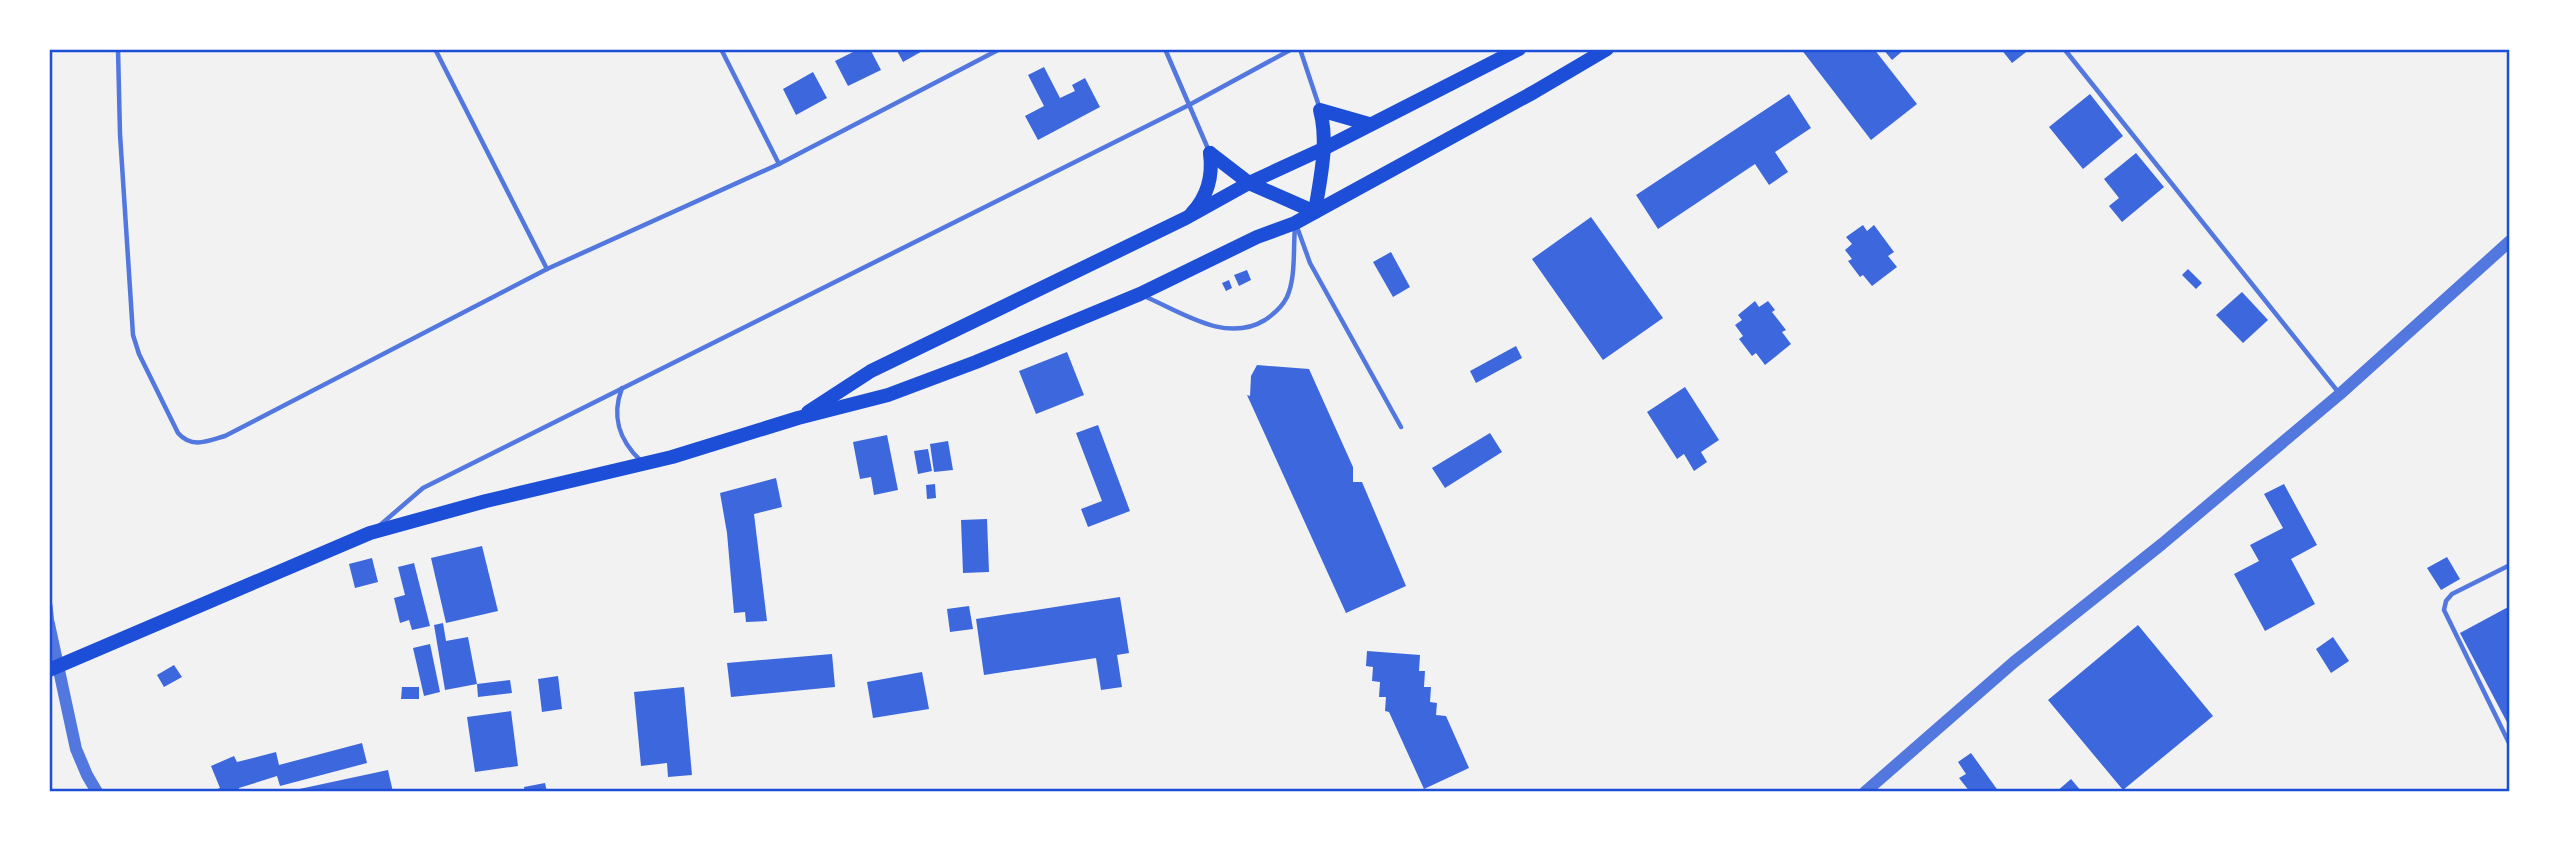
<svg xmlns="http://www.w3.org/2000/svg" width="2559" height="841" font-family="Commissioner,sans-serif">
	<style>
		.building { fill: #3d67dc }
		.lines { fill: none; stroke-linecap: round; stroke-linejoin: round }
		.service { stroke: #5277de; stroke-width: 4.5 }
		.minor { stroke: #5277de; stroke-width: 7 }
		.tertiary { stroke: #5277de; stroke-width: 12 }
		.secondary { stroke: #1d4ed8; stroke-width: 14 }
		.neatline { fill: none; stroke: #1d4ed8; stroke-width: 2.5 }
	</style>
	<rect width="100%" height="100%" fill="#f2f2f2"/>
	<g class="building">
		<path d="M859 49H870L881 70 848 86 835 61Z"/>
		<path d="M896 49H926L903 62Z"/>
		<path d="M1801 49H1874L1917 104 1871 140Z"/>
		<path d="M1883 49H1905L1892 60Z"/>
		<path d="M2001 49H2030L2012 63Z"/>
		<path d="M1044 67 1060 98 1075 91 1072 85 1085 78 1100 107 1038 140 1025 116 1044 106 1028 75Z"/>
		<path d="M813 72 827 98 796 115 783 89Z"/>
		<path d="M1789 94 1811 128 1775 152 1788 172 1769 185 1755 164 1658 229 1636 195Z"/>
		<path d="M2090 94 2123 136 2083 169 2049 127Z"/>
		<path d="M2136 153 2164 187 2122 222 2109 206 2119 198 2104 179Z"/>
		<path d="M1591 217 1663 318 1603 360 1532 259Z"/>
		<path d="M1863 225 1867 231 1874 225 1894 252 1888 256 1897 267 1872 286 1863 275 1860 277 1848 261 1852 259 1845 250 1852 244 1846 237Z"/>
		<path d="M1391 252 1410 287 1393 297 1373 262Z"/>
		<path d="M2188 269 2202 283 2196 289 2182 275Z"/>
		<path d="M1247 270 1251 280 1239 286 1234 275Z"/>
		<path d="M1229 280 1232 288 1226 291 1222 283Z"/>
		<path d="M2242 292 2268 320 2243 343 2216 315Z"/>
		<path d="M1755 301 1759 307 1768 301 1775 310 1772 312 1786 330 1782 332 1791 344 1765 365 1756 353 1752 356 1739 339 1743 336 1735 325 1742 320 1738 315Z"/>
		<path d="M1516 346 1522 358 1476 383 1470 371Z"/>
		<path d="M1067 352 1084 395 1036 414 1019 371Z"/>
		<path d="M1257 365 1309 369 1353 467V482H1362L1406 586 1346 613 1247 395 1250 396 1251 376Z"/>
		<path d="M1685 387 1719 440 1701 452 1707 462 1694 471 1684 454 1677 459 1647 412Z"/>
		<path d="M1098 425 1130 511 1088 527 1081 509 1102 501 1076 433Z"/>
		<path d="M1490 433 1502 452 1445 488 1432 468Z"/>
		<path d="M887 435 898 490 874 495 871 477 860 479 853 442Z"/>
		<path d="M948 441 953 470 934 472 930 444Z"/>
		<path d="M928 449 932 471 918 474 914 451Z"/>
		<path d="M776 478 782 507 754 514 767 621 746 622 745 612 734 613 727 533 720 493Z"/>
		<path d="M935 484 936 498 927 499 926 485Z"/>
		<path d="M2284 484 2317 545 2291 559 2315 604 2265 631 2234 574 2259 561 2250 545 2283 528 2264 494Z"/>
		<path d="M987 519 989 572 963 573 961 520Z"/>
		<path d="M482 546 498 611 446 623 431 558Z"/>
		<path d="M2447 557 2460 579 2441 590 2427 568Z"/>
		<path d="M372 558 378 582 355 588 349 564Z"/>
		<path d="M414 563 430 626 412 630 409 620 400 623 394 598 405 595 398 567Z"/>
		<path d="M1120 597 1129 653 1117 655 1122 687 1101 690 1096 658 984 675 976 619Z"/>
		<path d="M969 606 973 629 950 632 947 609Z"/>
		<path d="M2510 606V728L2460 633Z"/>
		<path d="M443 623 446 641 468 637 477 684 510 680 512 693 478 697 477 684 445 690 434 625Z"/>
		<path d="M2138 625 2213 716 2123 790 2048 700Z"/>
		<path d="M2333 637 2349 661 2331 673 2316 649Z"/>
		<path d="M430 644 440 692 424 696 413 648Z"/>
		<path d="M1367 651 1420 655 1419 671H1425L1424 687H1431L1430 702 1437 703 1436 715 1446 716 1469 768 1424 789 1389 712 1385 711 1386 697H1379L1380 682 1372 681 1373 667 1366 666Z"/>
		<path d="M832 654 835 687 731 697 727 663Z"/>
		<path d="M174 665 182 677 164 687 157 675Z"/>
		<path d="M922 672 929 709 873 718 867 682Z"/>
		<path d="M558 676 562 709 542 712 538 679Z"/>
		<path d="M402 687H419V699H401Z"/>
		<path d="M684 687 692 775 668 777 667 763 641 766 634 692Z"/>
		<path d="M511 711 518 766 475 772 467 717Z"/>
		<path d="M362 743 367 763 280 786 277 776 239 788 238 792H209L220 788 211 766 234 756 237 762 276 752 279 765Z"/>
		<path d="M1971 753 1999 792H1970L1959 778 1966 774 1958 762Z"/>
		<path d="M388 770 393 792H290V791Z"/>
		<path d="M2071 779 2082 792H2056Z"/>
		<path d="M545 783 547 792H525L524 787Z"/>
	</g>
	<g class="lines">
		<g class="service">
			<path d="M118 49 120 134 133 335 139 354 178 433C192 449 208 441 225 436L547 269 779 164 1000 49"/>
			<path d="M435 49 547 269"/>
			<path d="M721 49 779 164"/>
			<path d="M1165 49 1209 151"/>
			<path d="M1300 49 1319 106"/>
			<path d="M2065 50 2339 393"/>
			<path d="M1297 227 1310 263 1401 427"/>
			<path d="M1144 296C1181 312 1226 344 1265 320 1274 314 1282 307 1287 297 1296 277 1293 249 1295 227"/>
			<path d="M622 388C611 417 619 440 641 461"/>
			<path d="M379 526 423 488 1189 105 1292 49"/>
			<path d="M2510 565 2452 594 2446 601 2444 610 2510 745"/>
		</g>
		<path class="minor" d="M49 605 51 624"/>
		<g class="tertiary">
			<path d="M49 624 76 749 87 775 97 792"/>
			<path d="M1865 792 2014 662 2162 544 2340 394 2510 241"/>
		</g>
		<g class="secondary">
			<path d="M1210 153 1249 183 1315 212"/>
			<path d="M1315 212C1320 178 1329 144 1320 110L1369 124"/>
			<path d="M1192 213C1208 196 1213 176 1210 153"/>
			<path d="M808 412 871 371 1186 218 1249 183 1325 148 1519 49"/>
			<path d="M49 670 370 533 486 501 672 457 798 418 888 395 976 362 1140 294 1257 237 1295 223 1534 92 1607 49"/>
		</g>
	</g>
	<rect width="2559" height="841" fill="none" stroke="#ffffff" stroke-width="102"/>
	<rect x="51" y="51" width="2457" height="739" class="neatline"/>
</svg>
